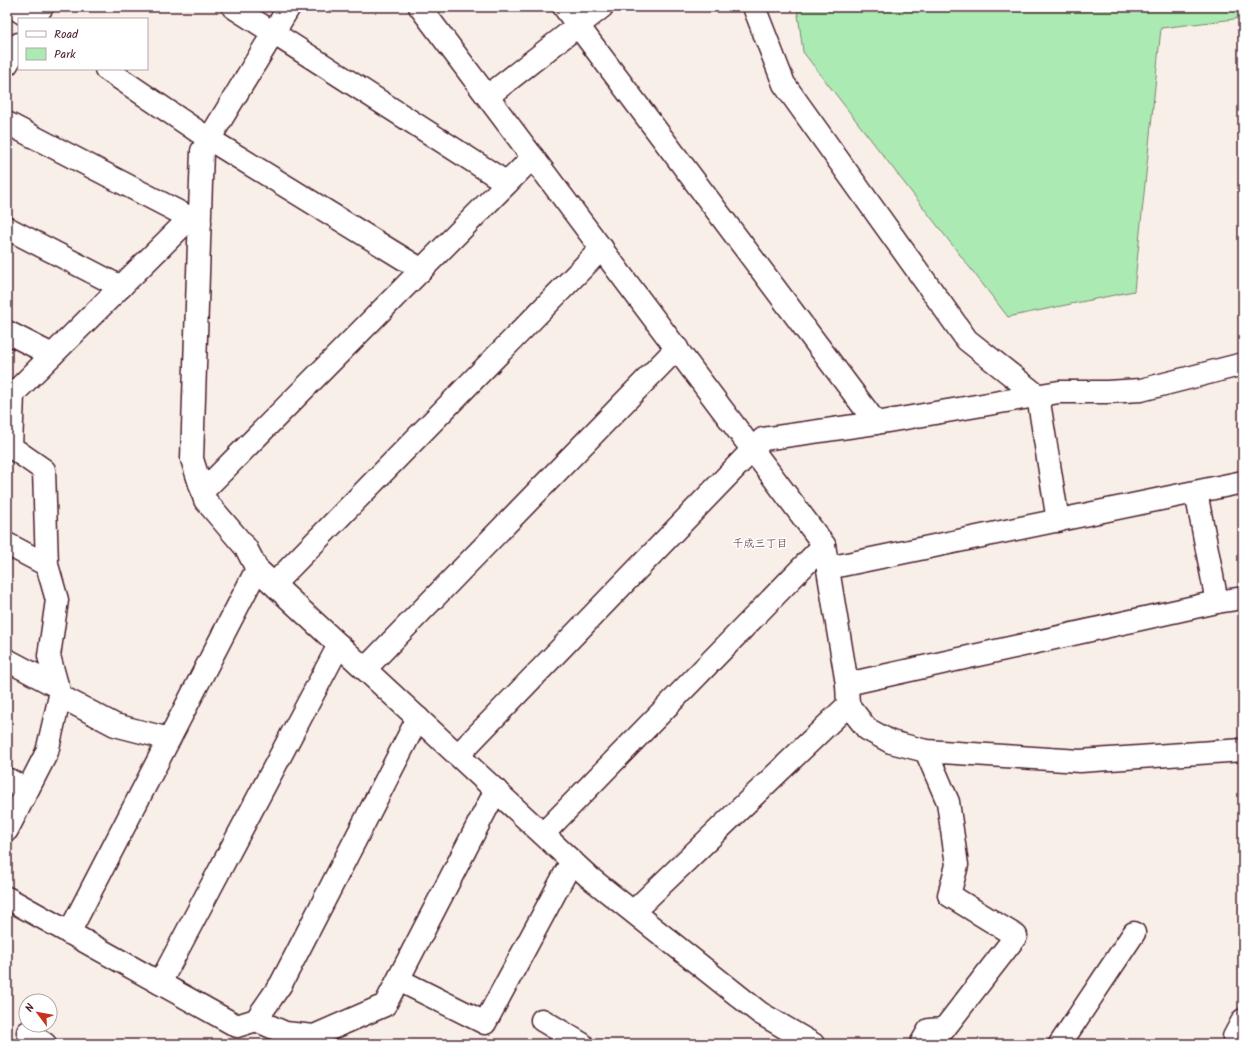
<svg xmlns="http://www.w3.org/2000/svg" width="1250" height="1051" font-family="Kalam,'Klee One',sans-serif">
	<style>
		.green { fill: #abeab2; stroke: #7a846e }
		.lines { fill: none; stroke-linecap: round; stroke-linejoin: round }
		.street-casing { stroke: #4a1f2b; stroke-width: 25 }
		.secondary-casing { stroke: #4a1f2b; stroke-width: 25 }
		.street { stroke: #fff; stroke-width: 22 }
		.secondary { stroke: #fff; stroke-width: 22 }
		.labels { text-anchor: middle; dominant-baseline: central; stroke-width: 3; stroke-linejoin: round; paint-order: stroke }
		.neighbourhood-label { font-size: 11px; fill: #4a1f2b; stroke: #fff }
	</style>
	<rect width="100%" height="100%" fill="#f9efe9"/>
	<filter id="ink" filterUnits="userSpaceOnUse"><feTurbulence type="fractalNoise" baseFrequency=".025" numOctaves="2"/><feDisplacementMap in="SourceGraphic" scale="8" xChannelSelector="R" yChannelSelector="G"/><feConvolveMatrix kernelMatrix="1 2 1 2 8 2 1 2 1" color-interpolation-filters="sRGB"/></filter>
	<g filter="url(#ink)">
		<path class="green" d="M797 7H1243V18L1161 28 1134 291 1008 317 803 52Z"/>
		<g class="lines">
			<g class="street-casing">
				<g id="street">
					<path d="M13 7 32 19"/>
					<path d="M233 7 507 183"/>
					<path d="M420 7 824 545 847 684 848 705 634 911"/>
					<path d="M564 7 876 423"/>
					<path d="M754 7 784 84 967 340 1038 396 1058 521"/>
					<path d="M106 69 209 139 422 270"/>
					<path d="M488 96 602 7"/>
					<path d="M7 123 200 223"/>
					<path d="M7 228 121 287"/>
					<path d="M7 332 52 355"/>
					<path d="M202 492 533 157"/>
					<path d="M1196 492 1217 602"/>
					<path d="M7 544 47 565"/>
					<path d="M828 568 1243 482"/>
					<path d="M257 569 246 548 205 500 192 459 202 151 289 7"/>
					<path d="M274 584 602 248"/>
					<path d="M7 660 58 687"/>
					<path d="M365 669 677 348"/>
					<path d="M847 684 1217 602 1243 598"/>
					<path d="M60 696 115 725 169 739"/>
					<path d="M848 705 867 729 891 742 926 751 1080 761 1243 750"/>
					<path d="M458 755 763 439 876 423 1059 392H1107L1141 390 1243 364"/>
					<path d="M7 779 27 790"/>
					<path d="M7 830 47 752 60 696 49 656 57 600 47 565 44 470 11 447 13 394 190 218"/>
					<path d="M543 834 824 545"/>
					<path d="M7 898 237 1026 256 1020 281 984 418 718"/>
					<path d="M69 933 257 569 589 877 760 1013 813 1044"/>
					<path d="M399 980 485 1023 572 861"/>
					<path d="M160 983 339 645"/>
					<path d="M256 1020 285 1033 314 1036 385 1005 496 790"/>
					<path d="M542 1020 582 1044"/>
					<path d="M28 1032 45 1044"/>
					<path d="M1234 1037 1243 1020"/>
					<path d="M921 1044 929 1030 944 1029 1016 936 949 895 957 865 948 802 926 751"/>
					<path d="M1060 1044 1134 933"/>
				</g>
			</g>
			<g class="secondary-casing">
				<g id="secondary">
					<path d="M34 19 42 7"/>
					<path d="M7 64 19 44"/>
				</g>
			</g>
			<use href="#street" class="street"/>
			<use href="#secondary" class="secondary"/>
		</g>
	</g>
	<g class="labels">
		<g class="neighbourhood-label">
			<text x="760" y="544">千成三丁目</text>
		</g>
	</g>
	<rect width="1250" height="1051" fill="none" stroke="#fff" stroke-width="24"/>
	<rect x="12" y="12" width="1226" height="1027" fill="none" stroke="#4a1f2b" stroke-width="1.5" filter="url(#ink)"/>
	<rect x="18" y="18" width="130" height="52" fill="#ffffff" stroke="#b7a5aa"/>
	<rect x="26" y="31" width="20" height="6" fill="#ffffff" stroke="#b7a5aa"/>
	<text x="54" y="38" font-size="12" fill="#4a1f2b">Road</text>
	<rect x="26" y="48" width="20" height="12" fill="#abeab2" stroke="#b7a5aa"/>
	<text x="54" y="58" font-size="12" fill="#4a1f2b">Park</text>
	<g transform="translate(38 1013) rotate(302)"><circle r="19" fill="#ffffff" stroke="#b7a5aa"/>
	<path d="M0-3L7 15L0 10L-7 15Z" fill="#c8321e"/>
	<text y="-6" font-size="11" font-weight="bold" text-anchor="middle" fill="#4a1f2b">N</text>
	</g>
</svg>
